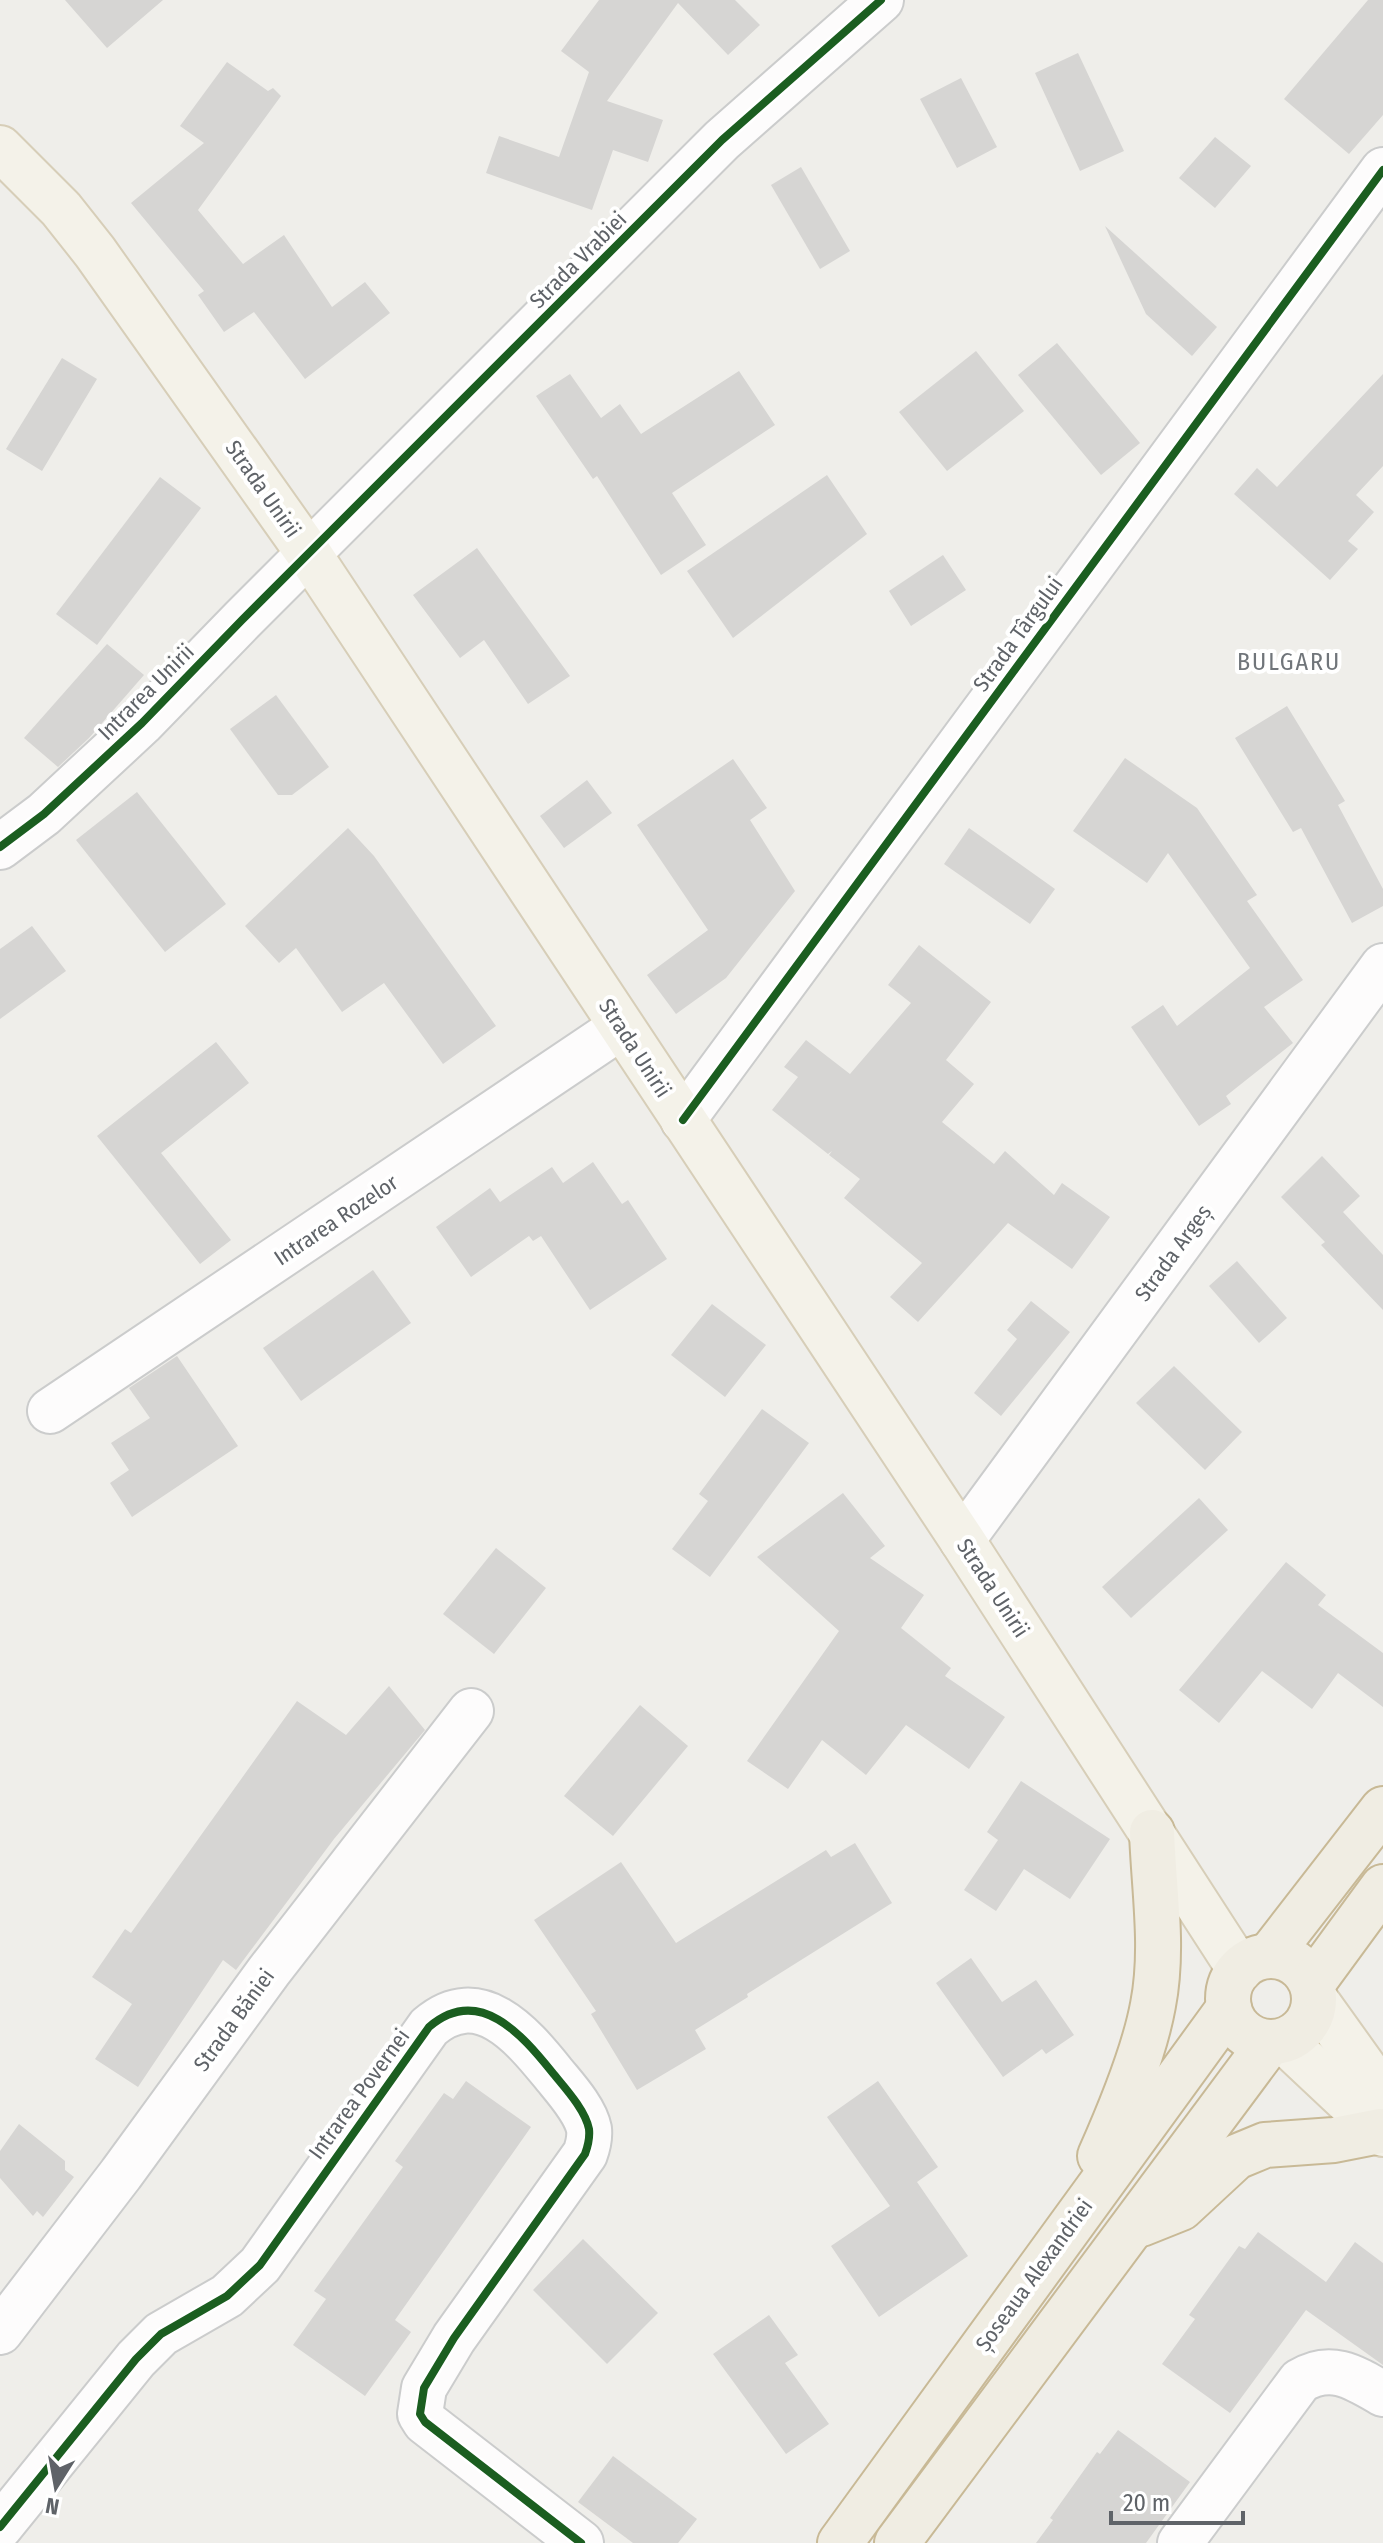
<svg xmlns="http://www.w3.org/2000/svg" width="1383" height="2543" font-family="'Fira Sans Condensed',sans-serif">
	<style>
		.building { fill: #d6d5d3 }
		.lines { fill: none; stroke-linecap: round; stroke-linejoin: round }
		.minor-casing { stroke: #cbcccc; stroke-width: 48 }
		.major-casing { stroke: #d7ceb8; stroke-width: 48 }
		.highway-casing { stroke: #c8b996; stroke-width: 48 }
		.minor { stroke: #fdfcfc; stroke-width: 44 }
		.major { stroke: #f4f2e9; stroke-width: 44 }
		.highway { stroke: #f0ede3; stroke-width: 44 }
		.cycleway-casing { stroke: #fff; stroke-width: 13 }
		.cycleway { stroke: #1b5e20; stroke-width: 8 }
		.labels { text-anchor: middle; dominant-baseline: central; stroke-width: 8; stroke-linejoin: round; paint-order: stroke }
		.street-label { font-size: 22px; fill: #5f6368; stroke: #fff }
		.neighbourhood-label { font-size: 24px; letter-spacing: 2px; fill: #70757a; stroke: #fff }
	</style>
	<rect width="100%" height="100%" fill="#efeeea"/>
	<g class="building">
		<path d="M65 0H163L107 48Z"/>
		<path d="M599 0H735L760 25 728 55 678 3 607 101 663 120 648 162 613 150 592 210 486 173 499 136 559 157 589 72 561 51Z"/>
		<path d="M1368 0H1383V115L1349 154 1284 99Z"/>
		<path d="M1078 53 1124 151 1080 171 1035 73Z"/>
		<path d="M227 62 268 91 273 88 281 96 198 210 243 264 284 235 332 307 365 282 390 313 305 379 254 312 224 332 198 295 204 291 131 203 204 143 180 126Z"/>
		<path d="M961 78 997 147 957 168 920 99Z"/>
		<path d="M1215 137 1251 166 1215 208 1179 178Z"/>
		<path d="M801 167 850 251 820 269 771 185Z"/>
		<path d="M1105 226 1217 327 1192 356 1146 314Z"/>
		<path d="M1057 343 1140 443 1101 475 1018 375Z"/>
		<path d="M976 351 1024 411 947 471 899 412Z"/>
		<path d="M62 358 97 379 42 471 6 449Z"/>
		<path d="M739 371 775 425 672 493 706 545 661 575 597 476 593 479 536 396 570 374 601 418 620 404 641 434Z"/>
		<path d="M1383 374V466L1356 495 1374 512 1348 541 1358 549 1330 580 1234 494 1257 468 1277 487Z"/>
		<path d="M827 475 867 534 733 638 687 571Z"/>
		<path d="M160 477 201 508 97 645 56 614Z"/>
		<path d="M477 548 570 676 528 704 484 640 460 658 413 595Z"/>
		<path d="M943 555 966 590 911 626 889 591Z"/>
		<path d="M107 644 144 675 89 738 58 767 24 738Z"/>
		<path d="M276 695 329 767 292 795H278L230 729Z"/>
		<path d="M1287 706 1345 801 1338 805 1383 889V906L1352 923 1301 828 1293 832 1235 738Z"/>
		<path d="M1125 758 1197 808 1257 895 1247 901 1303 980 1264 1007 1293 1043 1226 1096 1231 1104 1199 1126 1131 1027 1163 1005 1177 1026 1250 968 1168 853 1147 883 1073 831Z"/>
		<path d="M733 759 767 808 750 820 795 891 726 978 676 1014 647 975 708 930 637 825Z"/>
		<path d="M587 780 612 813 564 848 540 816Z"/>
		<path d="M137 792 226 904 165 952 76 840Z"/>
		<path d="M348 828 374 856 496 1026 443 1064 384 983 342 1012 296 948 279 963 245 926Z"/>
		<path d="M969 828 1055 889 1030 924 944 864Z"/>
		<path d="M32 926 66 971 0 1019V949Z"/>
		<path d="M919 945 991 1002 946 1060 974 1084 942 1122 994 1164 1005 1151 1054 1195 1062 1183 1110 1217 1072 1269 1008 1223 918 1322 890 1297 922 1263 844 1198 860 1179 829 1155 832 1151 828 1154 772 1110 798 1077 784 1067 806 1040 850 1074 911 1003 888 985Z"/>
		<path d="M216 1042 249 1083 161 1153 231 1240 200 1264 97 1136Z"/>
		<path d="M1322 1156 1360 1196 1343 1212 1383 1255V1310L1321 1245 1325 1242 1281 1197Z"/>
		<path d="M593 1162 622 1204 628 1200 667 1259 590 1310 541 1236 533 1241 529 1236 471 1277 436 1227 490 1188 500 1202 552 1167 563 1183Z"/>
		<path d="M1237 1261 1287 1318 1259 1343 1209 1286Z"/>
		<path d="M373 1270 411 1323 301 1401 263 1348Z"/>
		<path d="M1031 1301 1070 1332 1001 1416 974 1393 1017 1339 1007 1330Z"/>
		<path d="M712 1304 766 1345 725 1397 671 1355Z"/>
		<path d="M177 1356 238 1446 132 1517 110 1483 129 1470 111 1443 150 1418 129 1388Z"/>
		<path d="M1174 1366 1242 1432 1205 1470 1136 1403Z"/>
		<path d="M762 1409 809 1443 710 1577 672 1549 708 1501 699 1494Z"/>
		<path d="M843 1493 885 1546 870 1558 924 1595 901 1628 951 1668 945 1676 1005 1717 969 1769 906 1725 866 1775 822 1740 788 1789 747 1761 839 1631 757 1557Z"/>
		<path d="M1199 1498 1228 1530 1131 1618 1102 1587Z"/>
		<path d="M496 1548 546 1588 494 1654 443 1614Z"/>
		<path d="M1286 1562 1326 1595 1318 1605 1383 1653V1707L1338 1673 1312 1709 1262 1671 1219 1723 1179 1690Z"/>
		<path d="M389 1686 425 1730 334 1839 236 1970 223 1960 138 2087 95 2059 132 2004 92 1977 125 1929 131 1933 297 1701 346 1735Z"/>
		<path d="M640 1705 688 1746 613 1836 564 1796Z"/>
		<path d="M1021 1781 1110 1839 1070 1899 1024 1869 996 1911 964 1890 998 1840 987 1832Z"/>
		<path d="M855 1843 892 1903 747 1994 748 1997 695 2030 706 2049 637 2090 591 2014 596 2011 534 1920 621 1862 676 1943 826 1850 831 1857Z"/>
		<path d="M971 1958 1002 2002 1036 1980 1074 2035 1046 2054 1042 2049 1003 2077 936 1983Z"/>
		<path d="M466 2081 531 2127 395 2320 411 2332 365 2396 293 2345 326 2299 314 2291 403 2167 395 2161 444 2093 453 2099Z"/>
		<path d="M878 2081 938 2167 917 2182 968 2256 879 2317 831 2246 890 2206 827 2117Z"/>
		<path d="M19 2124 65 2161V2170L74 2177 43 2217 37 2211 33 2216 0 2178V2151Z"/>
		<path d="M1258 2232 1326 2282 1355 2242 1383 2263V2365L1306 2310 1230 2413 1162 2364 1195 2319 1189 2315 1239 2246 1245 2249Z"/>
		<path d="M583 2239 658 2313 607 2364 533 2290Z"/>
		<path d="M769 2315 798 2355 785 2363 829 2424 786 2454 713 2354Z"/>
		<path d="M1118 2430 1190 2482 1146 2543H1036L1053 2520 1050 2518 1097 2452 1100 2454Z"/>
		<path d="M613 2456 697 2519 678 2543H633L578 2502Z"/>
	</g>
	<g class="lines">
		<g class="minor-casing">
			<g id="minor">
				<path d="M0 847 44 814 142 723 242 620 722 140 881 0"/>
				<path d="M683 1120 1383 170"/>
				<path d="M50 1411 621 1027"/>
				<path d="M962 1540 1383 966"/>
				<path d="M0 2332 121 2174 269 1971 471 1711"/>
				<path d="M0 2527 136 2359 161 2334 227 2296 260 2265 429 2027C479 1984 522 2035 552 2072 564 2087 585 2109 589 2129 590 2138 588 2146 585 2154L454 2338 424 2388 420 2414 425 2422 581 2543"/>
				<path d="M1180 2543 1300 2381C1331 2362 1354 2377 1383 2394"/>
			</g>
		</g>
		<g class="major-casing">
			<g id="major">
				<path d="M0 148 61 209 95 252 309 554 962 1540 1240 1970"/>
				<path d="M1315 1999 1383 2094"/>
				<path d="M1284 2041 1383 2134"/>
			</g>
		</g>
		<g class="highway-casing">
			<g id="highway">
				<circle cx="1271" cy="1999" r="43"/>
				<path d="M1269 1956 1383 1809"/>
				<path d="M1312 1984 1383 1887"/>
				<path d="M1100 2156C1120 2111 1144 2054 1153 2005 1164 1949 1154 1889 1152 1832"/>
				<path d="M1141 2224 1181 2208 1236 2157 1265 2145 1334 2140 1380 2131"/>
				<path d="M840 2543 1229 2008"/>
				<path d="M897 2543 1269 2043"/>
			</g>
		</g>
		<use href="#minor" class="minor"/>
		<use href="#major" class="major"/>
		<use href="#highway" class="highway"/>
		<g class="cycleway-casing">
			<g id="cycleway">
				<path d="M0 847 44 814 142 723 242 620 722 140 881 0"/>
				<path d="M683 1120 1383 170"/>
				<path d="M0 2527 136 2359 161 2334 227 2296 260 2265 429 2027C479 1984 522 2035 552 2072 564 2087 585 2109 589 2129 590 2138 588 2146 585 2154L454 2338 424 2388 420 2414 425 2422 581 2543"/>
			</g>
		</g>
		<use href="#cycleway" class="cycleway"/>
	</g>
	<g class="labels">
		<g class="street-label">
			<text transform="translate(578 260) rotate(-45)">Strada Vrabiei</text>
			<text transform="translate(263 489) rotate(55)">Strada Unirii</text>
			<text transform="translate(1018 634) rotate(-54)">Strada Târgului</text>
			<text transform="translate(146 692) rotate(-45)">Intrarea Unirii</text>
			<text transform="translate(635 1048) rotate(57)">Strada Unirii</text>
			<text transform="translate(336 1220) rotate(-34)">Intrarea Rozelor</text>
			<text transform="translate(1173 1253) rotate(-54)">Strada Argeș</text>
			<text transform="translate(993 1588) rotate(57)">Strada Unirii</text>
			<text transform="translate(234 2020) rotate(-54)">Strada Băniei</text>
			<text transform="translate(359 2094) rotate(-54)">Intrarea Povernei</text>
			<text transform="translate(1034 2275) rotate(-54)">Șoseaua Alexandriei</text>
		</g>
		<g class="neighbourhood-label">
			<text x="1289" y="662">BULGARU</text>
		</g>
	</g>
	<g transform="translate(56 2487) rotate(191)" stroke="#ffffff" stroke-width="6" paint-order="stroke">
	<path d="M0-6L14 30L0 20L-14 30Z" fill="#5f6368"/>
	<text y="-12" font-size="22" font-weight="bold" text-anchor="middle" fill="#5f6368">N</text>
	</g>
	<path d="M1111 2511v12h132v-12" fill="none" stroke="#5f6368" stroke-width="4"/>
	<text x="1123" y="2511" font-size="24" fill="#5f6368" stroke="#ffffff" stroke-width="6" paint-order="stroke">20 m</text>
</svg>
